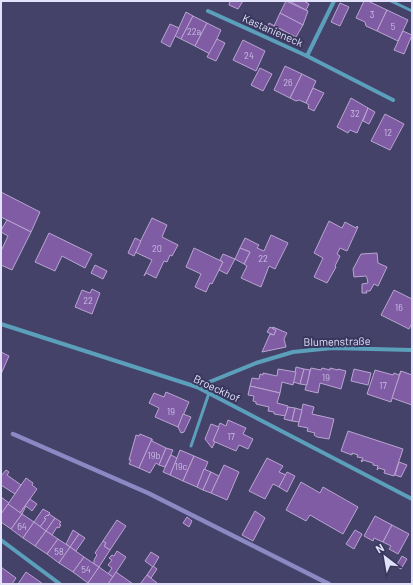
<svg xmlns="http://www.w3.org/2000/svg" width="413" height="585" font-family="Barlow,sans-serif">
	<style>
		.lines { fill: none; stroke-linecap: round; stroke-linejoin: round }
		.stream { stroke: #8c88c4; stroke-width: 4.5 }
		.building { fill: #805ca5; stroke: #b9a5d0 }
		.service { stroke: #5b9fba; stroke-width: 3 }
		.minor { stroke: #5b9fba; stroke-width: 4 }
		.labels { text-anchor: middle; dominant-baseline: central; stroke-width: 4; stroke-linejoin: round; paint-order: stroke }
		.number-label { font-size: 9px; fill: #cac0e5 }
		.street-label { font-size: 11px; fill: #e2e2fa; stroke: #3a375e }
	</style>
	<rect width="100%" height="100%" fill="#444269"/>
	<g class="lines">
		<path class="stream" d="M13 434 148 493 329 584"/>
	</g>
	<g class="building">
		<path d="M230 1H243L238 9 229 5Z"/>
		<path d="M286 1 308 11 303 25 280 13Z"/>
		<path d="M289 1H304L309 4 306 10Z"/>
		<path d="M364 1H368L387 10 377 31 366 26 365 22 356 18Z"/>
		<path d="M340 3 349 7 340 26 331 22Z"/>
		<path d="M387 10 408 20 398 41 377 31Z"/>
		<path d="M186 12 193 16 181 39 175 36Z"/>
		<path d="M280 13 303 25 296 37 274 26Z"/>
		<path d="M193 16 207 23 195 46 181 39Z"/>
		<path d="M207 23 221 30 210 54 195 46Z"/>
		<path d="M269 23 286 32 282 39 266 31Z"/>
		<path d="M170 24 179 28 170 47 161 42Z"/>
		<path d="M403 31 412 35 404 54 394 50Z"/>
		<path d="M217 39 225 43 216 61 207 57Z"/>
		<path d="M243 40 265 51 256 71 233 60Z"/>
		<path d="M285 66 302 74 290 98 274 90Z"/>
		<path d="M260 68 272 74 263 91 251 85Z"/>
		<path d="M302 74 316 81 306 103 299 100 296 101 290 98Z"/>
		<path d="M313 88 324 93 314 111 308 108 309 105 306 103Z"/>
		<path d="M351 98 368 108 357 133 350 130 348 133 337 127Z"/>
		<path d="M368 108 375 112 369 124 363 121Z"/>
		<path d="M385 114 404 124 390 150 371 141Z"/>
		<path d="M1 192 40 212 31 232 1 217Z"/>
		<path d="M152 218 167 225 162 237 178 245 172 256 170 255 167 262 164 261 156 278 146 273 144 276 152 260 135 252Z"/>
		<path d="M7 220 31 232 12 270 1 265V251L8 236 1 232V230Z"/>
		<path d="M329 221 342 228 345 222 356 228 357 226 358 227 347 251 340 248 337 254 340 256 335 266 336 267 327 283 314 277 323 258 314 253Z"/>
		<path d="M49 233 92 254 85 268 62 256 55 271 35 262Z"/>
		<path d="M271 235 288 243 275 269 269 266 261 287 241 278 247 266 244 264 250 252 240 248 245 238 259 245 257 248 264 251Z"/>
		<path d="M135 238 141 241 134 256 128 253Z"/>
		<path d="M194 248 223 262 212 284 210 283 206 292 195 287 201 274 186 267Z"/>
		<path d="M240 248 250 252 244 264 235 259Z"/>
		<path d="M377 253 378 263 387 267 378 286 374 284 370 291H366L367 293H362V284L368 283 367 278 366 276 354 277 353 269 361 254Z"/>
		<path d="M223 254 235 259 227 274 219 270 223 262 220 260Z"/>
		<path d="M95 265 107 271 103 279 91 273Z"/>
		<path d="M92 289 100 293 92 314 75 307 82 290 90 293Z"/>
		<path d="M394 290 412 299V323L409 329 381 315Z"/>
		<path d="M270 327 276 330 274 335 267 332Z"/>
		<path d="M273 327 287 333 284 339 286 347 262 352 270 334 274 335 276 330 272 328Z"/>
		<path d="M1 352 9 356 1 374Z"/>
		<path d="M296 367 304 369 300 384 293 382Z"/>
		<path d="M311 368 321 370 322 368 330 370V368L338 370V369L346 371 341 389 320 383 318 393 305 390Z"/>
		<path d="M278 369 296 372 293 385 282 382 280 393 250 386 252 378 259 379 260 374 263 375V373L277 376Z"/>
		<path d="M304 369 310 370 307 385 300 384Z"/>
		<path d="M354 369 371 373 368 385 351 381Z"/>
		<path d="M375 370 393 375 394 373 399 375 401 371 391 402 367 394Z"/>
		<path d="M401 371 412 375V405L392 398Z"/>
		<path d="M250 386 280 393 277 403 288 406 286 416 274 414V412L268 411 269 407 256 404V402L253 401 254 396 248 395Z"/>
		<path d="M166 392 189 402 178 427 155 417 159 408 149 403 154 393 164 397Z"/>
		<path d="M303 404 314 407 312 414 334 419 329 439 317 437 314 435 315 433 307 431 308 428 298 426Z"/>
		<path d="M288 407 295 408 292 421 284 419Z"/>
		<path d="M295 408 302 410 299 422 292 421Z"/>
		<path d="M183 414 191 417 184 432 181 433 178 427Z"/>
		<path d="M228 420 246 428 243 434 253 439 248 449 239 445 236 451 213 441 220 423 226 426Z"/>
		<path d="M211 424 219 427 213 441 215 442 212 448 205 439Z"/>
		<path d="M348 431 403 449 394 476 384 473 385 470 379 468 377 470 378 466 373 465V463L363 460 362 462 361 461 363 458 357 457 358 455 352 453V455L341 451Z"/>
		<path d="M140 434 152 439 139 468 129 464 131 460H129L136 435 139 436Z"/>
		<path d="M152 439V441L166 448 159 465 156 463 150 473 139 468Z"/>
		<path d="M166 448 173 450 165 467 159 465Z"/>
		<path d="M180 450 194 456 183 481 170 475Z"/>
		<path d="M171 455 177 458 170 475 163 472Z"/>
		<path d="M194 456 208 462 197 487 183 481Z"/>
		<path d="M267 458 283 466 279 472 286 475 279 487 273 484 265 499 249 491Z"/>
		<path d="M399 462 407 465 401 477 395 475Z"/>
		<path d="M224 465 239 472 227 500 211 493Z"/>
		<path d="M204 469 211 472 203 490 197 487Z"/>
		<path d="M6 470 9 472 7 475 21 485 15 494 1 485V476Z"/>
		<path d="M211 472 219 476 211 493 203 490Z"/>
		<path d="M287 472 295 476 287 492 279 487Z"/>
		<path d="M26 478 33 483 32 485 37 489 20 513 8 504Z"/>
		<path d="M301 482 320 493 323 487 358 507 343 534 310 515 306 521 286 510Z"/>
		<path d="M1 497 9 503 1 514Z"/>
		<path d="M30 499 37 504 32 511 26 506 22 514 20 513Z"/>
		<path d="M8 504 22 514 11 529 1 522V514Z"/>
		<path d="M43 509 50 513 48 516 47 515 44 518 46 519 40 527 34 522Z"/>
		<path d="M255 511 265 518 253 541 242 535Z"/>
		<path d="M22 514 34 522 23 538 11 529Z"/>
		<path d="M49 514 55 518 46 531 40 527 46 519 44 518 47 515 48 516Z"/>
		<path d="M375 516 392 525 383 542 374 538 373 541 364 536Z"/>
		<path d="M187 517 192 521 189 527 183 523Z"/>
		<path d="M55 518 61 522 59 524 61 525 59 528 57 527 52 535 46 531Z"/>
		<path d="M117 520 126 526 110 550 104 546 106 543 103 541Z"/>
		<path d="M34 522 46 531 35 546 23 538Z"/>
		<path d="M392 525 409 534 398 554 389 549 391 546 383 542Z"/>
		<path d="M73 530 79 534 70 547 66 544Z"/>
		<path d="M355 530 362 534 354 549 346 544Z"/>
		<path d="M46 531 58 539 47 554 35 546Z"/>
		<path d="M79 534 85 538 76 551 70 547Z"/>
		<path d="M58 539 70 547 59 563 47 554Z"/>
		<path d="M103 541 106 543 104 546 110 550 99 567 94 564V560L97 555 95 553Z"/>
		<path d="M70 547 84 557 73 572 59 563Z"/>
		<path d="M117 551 126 557 113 577 108 574 112 568 108 565 112 560 109 558 112 555 114 556Z"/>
		<path d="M151 552 159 557 153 567 145 561Z"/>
		<path d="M402 556 407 559 401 569 396 566Z"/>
		<path d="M84 557 99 567 88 583 73 572Z"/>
		<path d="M153 566 157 569 151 578 147 575Z"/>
		<path d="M1 567 16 578 12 584H1Z"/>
		<path d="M99 567 113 577 108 584H90L88 583Z"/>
		<path d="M26 572 43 584H18Z"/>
		<path d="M116 572 133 584H108Z"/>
		<path d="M147 575 157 583 156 584H140Z"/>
	</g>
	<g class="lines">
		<g class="service">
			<path d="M391 1 412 11"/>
			<path d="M191 446 209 393"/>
		</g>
		<g class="minor">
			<path d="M208 11 307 56 393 100"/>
			<path d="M307 56 334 1"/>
			<path d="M1 324 197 387 412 499"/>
			<path d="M197 387 256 363 293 352 332 348 412 350"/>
			<path d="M1 540 60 584"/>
		</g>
	</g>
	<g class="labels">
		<g class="number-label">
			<text x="372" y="14">3</text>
			<text x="393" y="26">5</text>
			<text x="194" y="31">22a</text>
			<text x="249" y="55">24</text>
			<text x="288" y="82">26</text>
			<text x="355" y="113">32</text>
			<text x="388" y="132">12</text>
			<text x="157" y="248">20</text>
			<text x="263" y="258">22</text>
			<text x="88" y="300">22</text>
			<text x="399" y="307">16</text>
			<text x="326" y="377">19</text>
			<text x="383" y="385">17</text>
			<text x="171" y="411">19</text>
			<text x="231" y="436">17</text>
			<text x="154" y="455">19b</text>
			<text x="181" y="466">19c</text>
			<text x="22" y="526">64</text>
			<text x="59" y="551">58</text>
			<text x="86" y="569">54</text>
		</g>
		<g class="street-label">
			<text transform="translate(273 30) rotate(24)">Kastanieneck</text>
			<text transform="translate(337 341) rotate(-1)">Blumenstraße</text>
			<text transform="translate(217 388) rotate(25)">Broeckhof</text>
		</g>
	</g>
	<rect width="413" height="585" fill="none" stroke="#e2e2fa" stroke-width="4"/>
	<g transform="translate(385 557) rotate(329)" stroke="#3a375e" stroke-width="3" paint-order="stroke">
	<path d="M0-3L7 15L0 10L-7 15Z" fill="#e2e2fa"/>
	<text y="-6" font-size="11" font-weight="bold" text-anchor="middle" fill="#e2e2fa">N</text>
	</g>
</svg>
